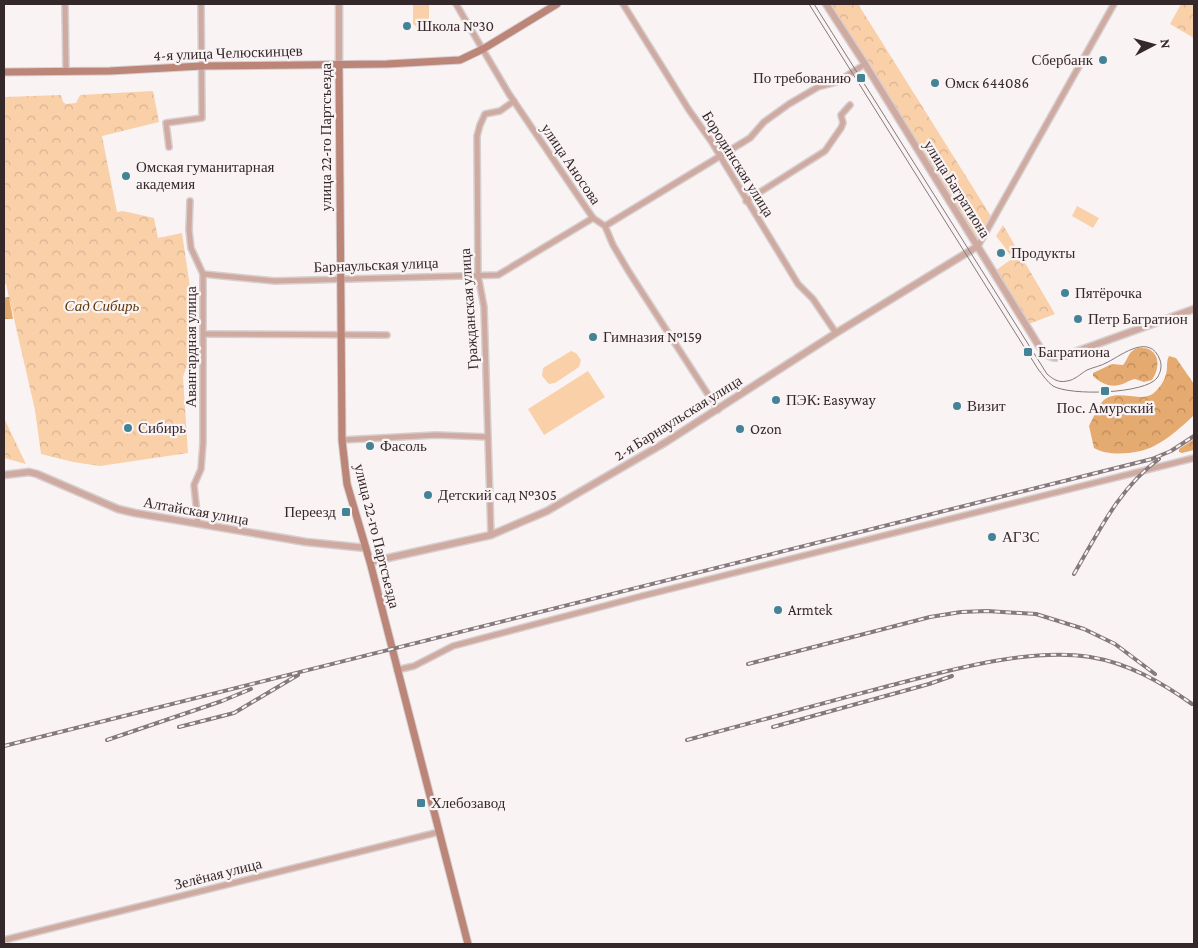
<svg xmlns="http://www.w3.org/2000/svg" width="1198" height="948" font-family="'Crimson Pro',serif">
	<style>
		.grass { fill: #fad0a9 }
		.forest { fill: url(#forest-crowns) }
		.park { fill: url(#park-crowns) }
		.lines { fill: none; stroke-linecap: round; stroke-linejoin: round }
		.minor-casing { stroke: #d7ced0; stroke-width: 8 }
		.tertiary-casing { stroke: #d7ced0; stroke-width: 9 }
		.secondary-casing { stroke: #d7ced0; stroke-width: 9 }
		.minor { stroke: #cfaaa0; stroke-width: 5 }
		.tertiary { stroke: #cfaaa0; stroke-width: 6 }
		.secondary { stroke: #bb8577; stroke-width: 7 }
		.tram { stroke: #84797c; stroke-width: 1 }
		.rail-casing { stroke: #84797c; stroke-width: 4 }
		.rail { stroke: #faf3f4; stroke-width: 2; stroke-dasharray: 5.5; stroke-linecap: butt }
		.poi-dot { fill: #428395; stroke: #faf3f4; stroke-width: 2 }
		.labels { text-anchor: middle; dominant-baseline: central; stroke-width: 4.5; stroke-linejoin: round; paint-order: stroke }
		.poi-label { font-size: 15px; fill: #35282b; stroke: #faf3f4; text-anchor: start }
		.street-label { font-size: 15px; fill: #35282b; stroke: #faf3f4 }
		.park-label { font-size: 15px; font-style: italic; fill: #613a0c; stroke: #faf3f4 }
	</style>
	<defs>
		<pattern id="forest-crowns" width="20" height="18" patternUnits="userSpaceOnUse" patternTransform="scale(1.25)"><rect width="20" height="18" fill="#e5aa70"/><path d="M2 6a3 3 0 1 1 6 0M12 15a3 3 0 1 1 6 0" fill="none" stroke="#ba8a5c"/></pattern>
		<pattern id="park-crowns" width="20" height="18" patternUnits="userSpaceOnUse" patternTransform="scale(1.25)"><rect width="20" height="18" fill="#fad0a9"/><path d="M2 6a3 3 0 1 1 6 0M12 15a3 3 0 1 1 6 0" fill="none" stroke="#d7b392"/></pattern>
	</defs>
	<rect width="100%" height="100%" fill="#faf3f4"/>
	<g class="grass">
		<path d="M413 4H429V23L426 27H417L413 24Z"/>
		<path d="M1077 206 1099 218 1093 228 1072 216Z"/>
		<path d="M571 351 576 353 581 360 579 367 555 383 549 384 542 376 543 368Z"/>
		<path d="M588 371 605 397 544 435 528 409Z"/>
	</g>
	<g class="forest">
		<path d="M7 297H9L13 319H4V298Z"/>
		<path d="M1138 348C1159 346 1162 366 1152 380L1144 382 1135 379C1129 380 1125 384 1119 385 1110 388 1099 382 1093 376V373L1112 364 1123 365C1129 358 1128 351 1138 348Z"/>
		<path d="M1169 356 1176 358 1194 384V415C1184 425 1167 440 1154 446 1139 454 1109 457 1094 448L1089 426C1093 419 1096 409 1102 402 1117 386 1142 406 1156 391 1162 385 1167 376 1167 367 1167 363 1167 360 1169 356Z"/>
		<path d="M1194 439V450L1182 453 1179 452V449Z"/>
	</g>
	<g class="park">
		<path d="M829 4H858L994 221 979 240H977Z"/>
		<path d="M1181 4H1194V38L1170 24Z"/>
		<path d="M153 91 159 122 102 136 117 212 123 211 154 218 158 238 182 233 190 287 192 351 183 377 188 453 100 466 73 462 41 454 35 410 6 284H4V97L61 95 63 102 66 104 76 103 80 95Z"/>
		<path d="M1003 225 1055 314 1029 324 995 271 1013 258 996 236Z"/>
		<path d="M4 418 26 464 4 458Z"/>
	</g>
	<g class="lines">
		<g class="minor-casing">
			<g id="minor">
				<path d="M65 4 66 72"/>
				<path d="M456 4 509 94 593 218 605 226 613 245 629 272 718 410"/>
				<path d="M623 4 689 110 711 141 798 284 813 299 836 333"/>
				<path d="M169 147 166 123 202 118 201 4"/>
				<path d="M190 201 189 230 191 248 203 274V443L201 469 194 485 198 523"/>
				<path d="M746 201 825 151 841 128 843 123 841 115 850 105"/>
				<path d="M605 226 750 138 764 122 789 104 818 87 837 82 865 64"/>
				<path d="M978 246 1114 4"/>
				<path d="M203 274 275 281 498 275 593 218"/>
				<path d="M204 334 387 335"/>
				<path d="M342 440 436 435 488 437"/>
				<path d="M491 535 484 307 478 275 477 136 480 125 485 114 500 111 514 101"/>
				<path d="M397 670 414 666 453 646 642 596 1194 458"/>
				<path d="M4 940 439 832"/>
			</g>
		</g>
		<g class="tertiary-casing">
			<g id="tertiary">
				<path d="M339 4V65"/>
				<path d="M826 4 865 64 1031 333C1038 344 1045 361 1061 357L1194 309"/>
				<path d="M4 475 29 472 37 474 118 509 135 513 306 542 366 548"/>
				<path d="M370 562 491 535 547 511 666 442 836 333 978 246"/>
			</g>
		</g>
		<g class="secondary-casing">
			<g id="secondary">
				<path d="M339 65 342 440 347 484 370 562 468 944"/>
				<path d="M4 72 110 71 202 66 387 64 460 60 483 49 557 4"/>
			</g>
		</g>
		<use href="#minor" class="minor"/>
		<use href="#tertiary" class="tertiary"/>
		<use href="#secondary" class="secondary"/>
		<path class="tram" d="M809 4 1038 369C1043 375 1047 382 1053 386 1070 396 1145 394 1157 378 1161 372 1162 366 1160 360 1150 333 1123 354 1108 362 1101 366 1094 367 1087 370 1080 374 1075 380 1067 381 1058 383 1053 379 1047 374L814 4"/>
		<g class="rail-casing">
			<g id="rail">
				<path d="M1074 574C1098 533 1119 488 1159 459"/>
				<path d="M748 664 930 617 961 612 987 611 1036 614 1084 629 1115 644 1155 674"/>
				<path d="M179 727 234 713 298 675"/>
				<path d="M773 727 929 684 952 676"/>
				<path d="M107 740 222 701 251 689"/>
				<path d="M687 740C751 723 816 705 881 688 943 672 1026 647 1090 657 1128 663 1161 682 1192 704"/>
				<path d="M4 746 1152 459 1171 451 1194 436"/>
			</g>
		</g>
		<use href="#rail" class="rail"/>
	</g>
	<g class="poi-dot">
		<circle cx="407" cy="26" r="5"/>
		<circle cx="1103" cy="60" r="5"/>
		<rect x="856" y="73" width="10" height="10" rx="2.5"/>
		<circle cx="935" cy="83" r="5"/>
		<circle cx="126" cy="176" r="5"/>
		<circle cx="1001" cy="253" r="5"/>
		<circle cx="1065" cy="293" r="5"/>
		<circle cx="1078" cy="319" r="5"/>
		<circle cx="593" cy="337" r="5"/>
		<rect x="1023" y="347" width="10" height="10" rx="2.5"/>
		<rect x="1100" y="386" width="10" height="10" rx="2.5"/>
		<circle cx="776" cy="400" r="5"/>
		<circle cx="957" cy="406" r="5"/>
		<circle cx="128" cy="428" r="5"/>
		<circle cx="740" cy="429" r="5"/>
		<circle cx="370" cy="446" r="5"/>
		<circle cx="428" cy="495" r="5"/>
		<rect x="341" y="507" width="10" height="10" rx="2.5"/>
		<circle cx="992" cy="537" r="5"/>
		<circle cx="778" cy="610" r="5"/>
		<rect x="416" y="798" width="10" height="10" rx="2.5"/>
	</g>
	<g class="labels">
		<g class="poi-label">
			<text x="417" y="26">Школа №30</text>
			<text x="1093" y="60" text-anchor="end">Сбербанк</text>
			<text x="851" y="78" text-anchor="end">По требованию</text>
			<text x="945" y="83">Омск 644086</text>
			<text x="136" y="167">Омская гуманитарная<tspan x="136" dy="17">академия</tspan></text>
			<text x="1011" y="253">Продукты</text>
			<text x="1075" y="293">Пятёрочка</text>
			<text x="1088" y="319">Петр Багратион</text>
			<text x="603" y="337">Гимназия №159</text>
			<text x="1038" y="352">Багратиона</text>
			<text x="786" y="400">ПЭК: Easyway</text>
			<text x="967" y="406">Визит</text>
			<text x="1105" y="408" text-anchor="middle">Пос. Амурский</text>
			<text x="138" y="428">Сибирь</text>
			<text x="750" y="429">Ozon</text>
			<text x="380" y="446">Фасоль</text>
			<text x="438" y="495">Детский сад №305</text>
			<text x="336" y="512" text-anchor="end">Переезд</text>
			<text x="1002" y="537">АГЗС</text>
			<text x="788" y="610">Armtek</text>
			<text x="431" y="803">Хлебозавод</text>
		</g>
		<g class="street-label">
			<text transform="translate(228 53) rotate(-2)">4-я улица Челюскинцев</text>
			<text transform="translate(326 137) rotate(-90)">улица 22-го Партсъезда</text>
			<text transform="translate(571 164) rotate(56)">улица Аносова</text>
			<text transform="translate(738 164) rotate(58)">Бородинская улица</text>
			<text transform="translate(957 189) rotate(58)">улица Багратиона</text>
			<text transform="translate(376 265) rotate(-2)">Барнаульская улица</text>
			<text transform="translate(469 309) rotate(-94)">Гражданская улица</text>
			<text transform="translate(191 347) rotate(-90)">Авангардная улица</text>
			<text transform="translate(678 418) rotate(-32)">2-я Барнаульская улица</text>
			<text transform="translate(196 511) rotate(10)">Алтайская улица</text>
			<text transform="translate(377 536) rotate(76)">улица 22-го Партсъезда</text>
			<text transform="translate(218 874) rotate(-14)">Зелёная улица</text>
		</g>
		<g class="park-label">
			<text x="102" y="306">Сад Сибирь</text>
		</g>
	</g>
	<rect width="1198" height="948" fill="none" stroke="#35282b" stroke-width="10"/>
	<g transform="translate(1153 45) rotate(84)" stroke="#faf3f4" stroke-width="4" paint-order="stroke">
	<path d="M0-4L9 19L0 12L-9 19Z" fill="#35282b"/>
	<text y="-8" font-size="14" font-weight="bold" text-anchor="middle" fill="#35282b">N</text>
	</g>
</svg>
